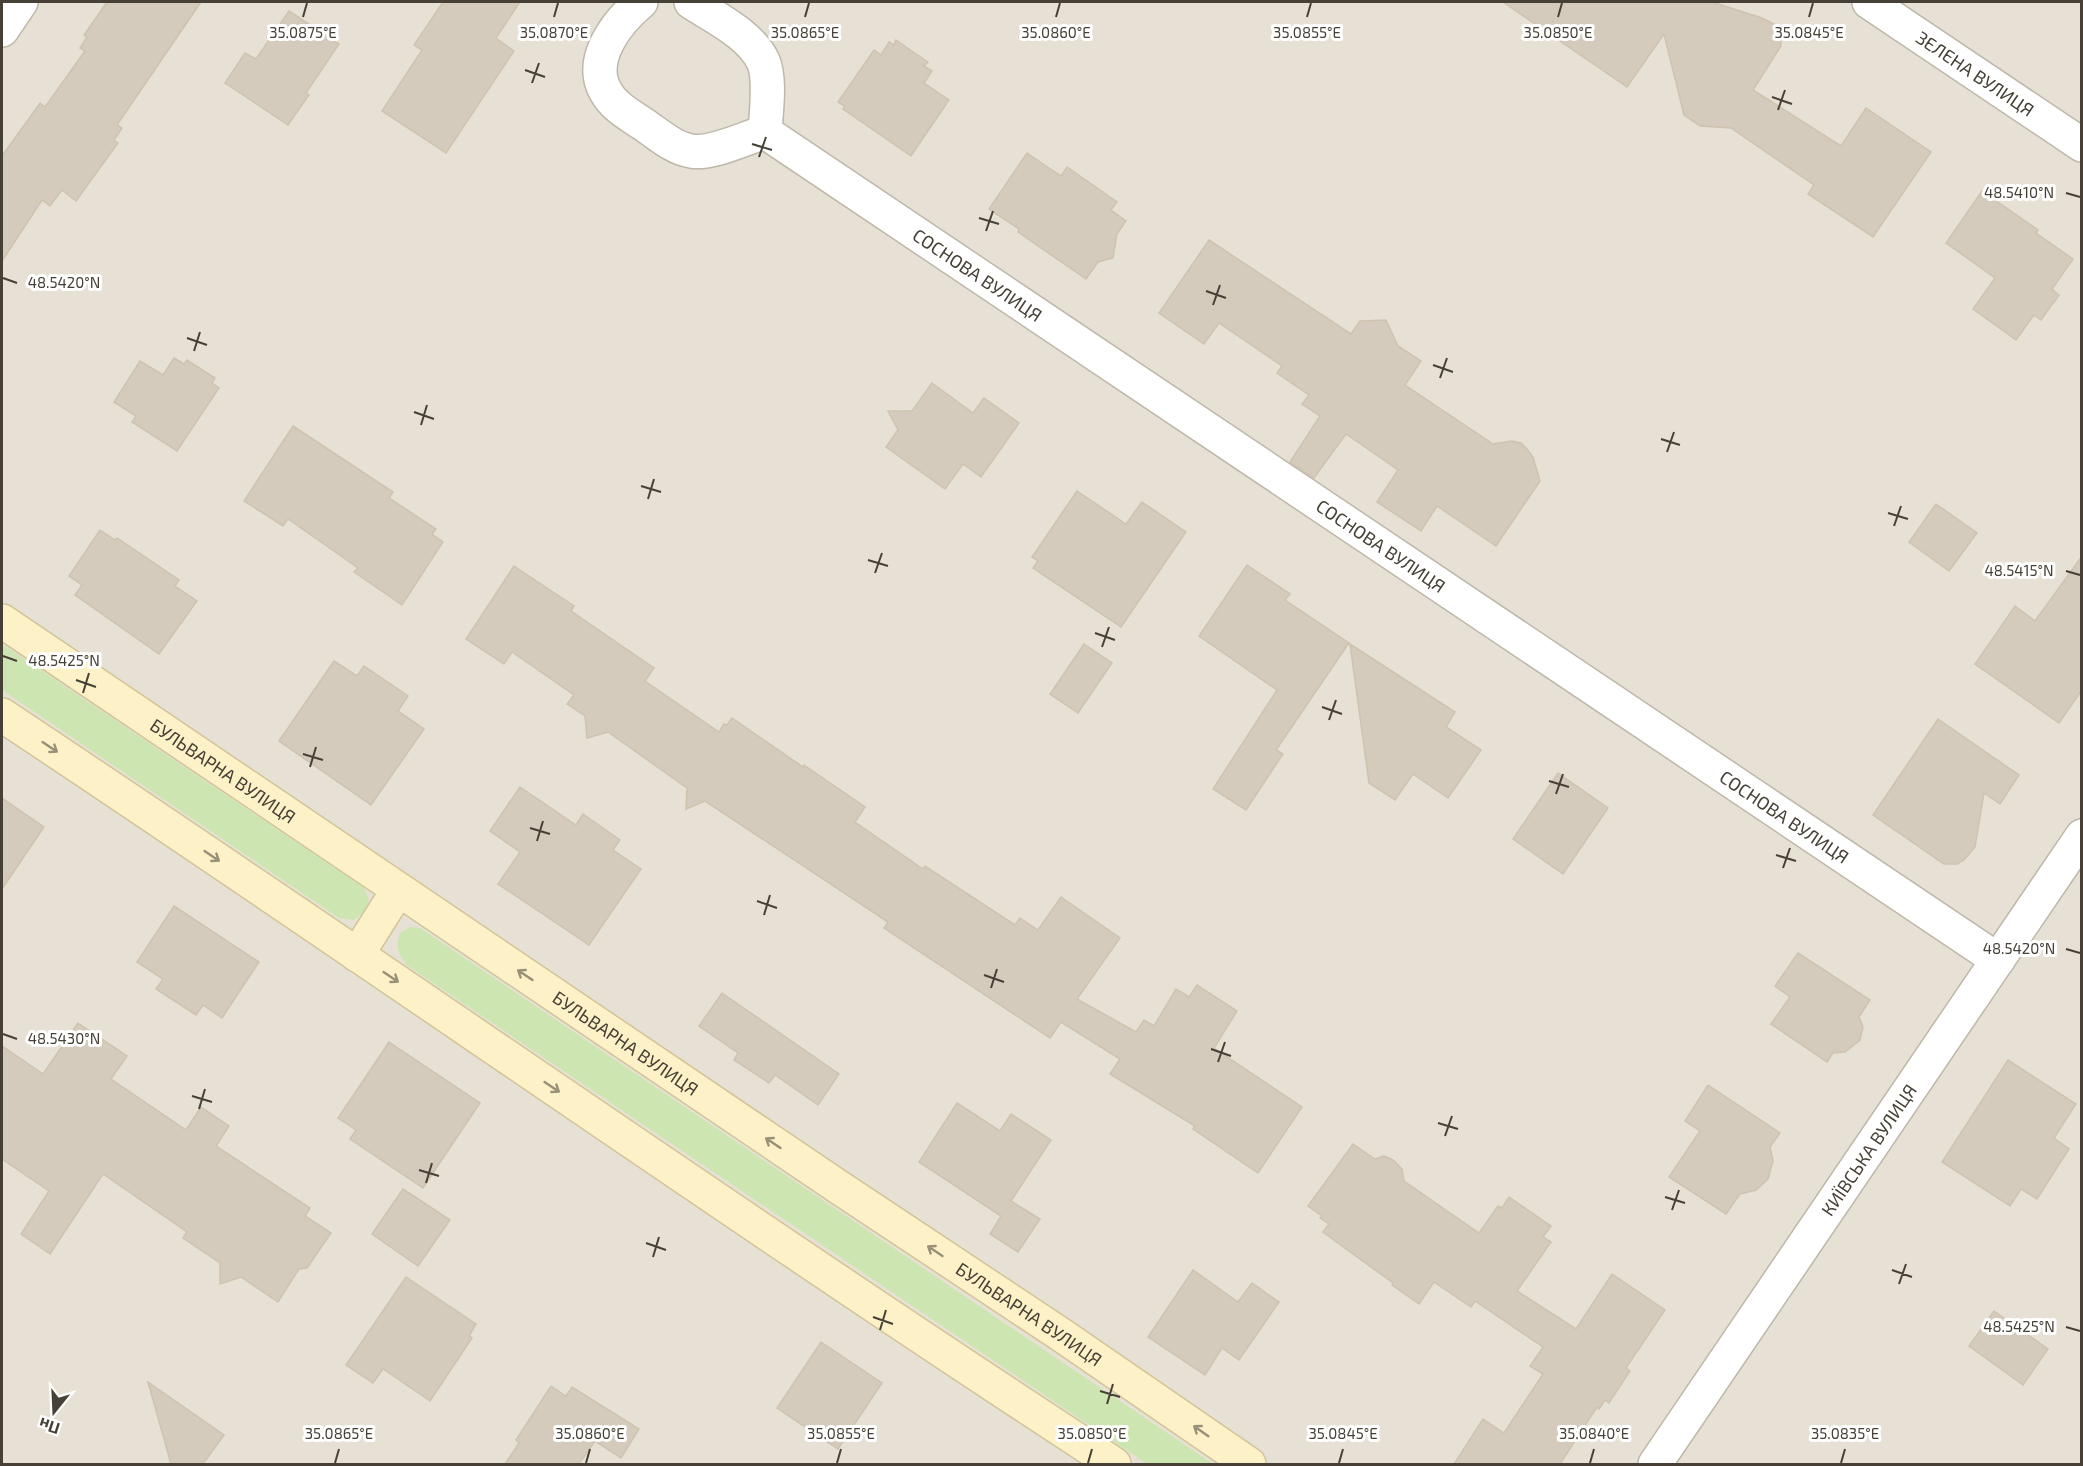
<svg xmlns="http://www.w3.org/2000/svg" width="2083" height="1466" font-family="'Exo 2',sans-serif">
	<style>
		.residential { fill: #e7e1d5 }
		.green { fill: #cde6b1 }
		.building { fill: #d4cbbd; stroke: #cfc3b0; stroke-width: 1.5 }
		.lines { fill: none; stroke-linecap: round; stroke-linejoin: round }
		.street-casing { stroke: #beb7aa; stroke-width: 36 }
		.secondary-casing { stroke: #d2c498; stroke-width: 36 }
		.street { stroke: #fff; stroke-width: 33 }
		.secondary { stroke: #fdf1c7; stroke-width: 33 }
		.oneway { stroke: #989077 }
		.ticks { fill: none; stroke: #464036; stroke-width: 2 }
		.labels { text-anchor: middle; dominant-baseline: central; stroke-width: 6; stroke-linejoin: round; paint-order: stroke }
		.street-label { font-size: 18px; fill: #464036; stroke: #fff }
		.ticks-label { font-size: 15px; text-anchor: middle; fill: #464036; stroke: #fff; stroke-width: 6; stroke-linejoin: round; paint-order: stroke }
	</style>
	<rect width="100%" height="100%" fill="#f3f0e7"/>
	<rect class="residential" x="2" y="2" width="2079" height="1462"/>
	<g class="green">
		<path d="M2 644 364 888 369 900 364 912 354 920 339 918 2 690Z"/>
		<path d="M410 927 420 928 1213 1464H1147L408 966C398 954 395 947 400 933Z"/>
	</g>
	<g class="building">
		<path d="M107 2H201L117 125 122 128 114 140 118 143 76 201 62 190 50 206 42 200 2 261V156L40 103 45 107 85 51 80 48 87 37 84 35Z"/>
		<path d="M443 2H520L496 38 514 51 446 153 382 111 422 50 414 45Z"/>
		<path d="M1503 2H1712L1762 18 1774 24 1781 31V46L1753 90 1841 146 1866 108 1931 152 1873 237 1808 194 1814 185 1731 128 1700 126 1684 115 1664 34 1627 87Z"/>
		<path d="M289 11 339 44 306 93 309 95 288 125 225 83 245 53 256 59Z"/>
		<path d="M896 40 928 62 924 66 932 71 924 83 949 100 911 156 843 109 845 106 838 102 874 50 881 55 889 42 894 45Z"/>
		<path d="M1027 153 1061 176 1067 167 1117 202 1111 210 1126 221 1117 234 1113 258 1098 262 1086 279 1018 232 1019 229 989 209Z"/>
		<path d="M1982 191 2038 230 2036 233 2073 259 2052 289 2059 295 2041 320 2034 315 2016 340 1973 309 1995 278 1946 243Z"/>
		<path d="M1209 240 1351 334 1360 321 1386 320 1398 346 1421 361 1405 385 1493 444 1512 441 1521 443 1527 449 1533 457 1540 481 1496 546 1437 506 1421 531 1377 502 1398 470 1346 434 1314 478 1290 462 1320 416 1302 404 1309 395 1277 373 1282 366 1219 323 1204 344 1159 313Z"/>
		<path d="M174 358 184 364 187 360 215 378 212 383 219 388 177 451 132 422 136 416 114 402 140 361 163 375Z"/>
		<path d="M932 383 973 413 984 398 1019 423 981 477 963 464 945 489 886 447 898 430 888 411H912Z"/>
		<path d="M293 426 393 492 389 498 436 529 432 534 443 542 402 605 354 572 358 568 288 519 283 526 244 501Z"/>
		<path d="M1077 491 1126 524 1142 502 1186 532 1121 627 1033 568 1038 561 1032 557Z"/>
		<path d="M1936 504 1977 533 1949 571 1909 542Z"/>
		<path d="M100 530 115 540 117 538 179 580 175 586 197 601 159 654 75 595 82 585 69 576Z"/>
		<path d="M2082 556V690L2059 723 1975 664 2015 606 2035 621Z"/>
		<path d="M1247 565 1290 594 1285 600 1349 643 1276 750 1283 754 1246 810 1213 789 1277 690 1199 636Z"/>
		<path d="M514 566 574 606 571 611 654 668 645 681 719 732 724 724 727 725 732 718 803 767 804 765 865 807 855 822 923 869 925 866 1015 925 1020 918 1038 930 1061 897 1120 938 1077 999 1136 1032 1144 1020 1154 1026 1176 989 1189 997 1197 985 1237 1011 1214 1048 1302 1107 1258 1173 1193 1129 1195 1126 1110 1074 1120 1059 1061 1022 1050 1038 884 928 888 922 705 801 686 809 687 788 608 732 587 738 585 716 567 704 574 695 512 652 504 664 466 639Z"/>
		<path d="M1084 644 1112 663 1078 713 1050 694Z"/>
		<path d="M1350 644 1455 712 1446 727 1481 750 1448 798 1413 774 1395 800 1369 783Z"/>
		<path d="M334 661 357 676 364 666 408 696 398 711 424 729 371 805 279 741Z"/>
		<path d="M1938 719 2019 775 2000 804 1984 793 1975 847 1964 860 1957 864H1944L1873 815Z"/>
		<path d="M1558 773 1608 808 1563 874 1513 839Z"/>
		<path d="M520 787 576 825 583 814 620 840 613 850 641 869 589 945 498 884 520 852 490 831Z"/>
		<path d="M2 798 44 827 2 889Z"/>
		<path d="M174 906 259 962 222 1018 203 1005 196 1015 156 989 163 979 137 962Z"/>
		<path d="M1798 953 1870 1000 1859 1017 1863 1027 1860 1040 1845 1052 1833 1053 1827 1062 1771 1024 1790 997 1775 986Z"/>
		<path d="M722 993 839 1074 818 1105 775 1075 769 1083 734 1060 738 1053 699 1026Z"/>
		<path d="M78 1023 127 1056 111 1079 186 1130 201 1107 229 1126 216 1146 310 1208 305 1216 331 1233 307 1268 299 1269 278 1302 241 1277 220 1284V1263L183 1238 187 1232 103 1174 50 1254 21 1234 49 1191 2 1159V1046L43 1074Z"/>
		<path d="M389 1042 480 1103 423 1188 350 1139 356 1130 338 1118Z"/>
		<path d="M2008 1060 2076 1104 2054 1138 2069 1149 2037 1199 2021 1189 2010 1206 1942 1162Z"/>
		<path d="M1708 1085 1780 1133 1770 1147 1773 1161 1768 1179 1756 1190 1740 1194 1726 1214 1669 1177 1700 1131 1685 1121Z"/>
		<path d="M957 1103 1000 1131 1011 1114 1051 1140 1011 1201 1040 1219 1018 1252 990 1234 1001 1216 919 1162Z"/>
		<path d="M1353 1144 1375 1159 1384 1156 1393 1160 1402 1169 1404 1181 1479 1233 1498 1206 1502 1208 1509 1197 1551 1226 1543 1237 1551 1242 1517 1291 1576 1329 1612 1274 1665 1310 1626 1368 1630 1371 1609 1403 1605 1400 1599 1409 1597 1407 1560 1464H1454L1483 1419 1504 1433 1543 1374 1530 1366 1543 1347 1475 1301 1471 1307 1434 1282 1419 1304 1392 1285 1393 1283 1323 1232 1329 1224 1320 1218 1322 1216 1308 1206Z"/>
		<path d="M403 1189 450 1220 418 1266 372 1234Z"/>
		<path d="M1193 1270 1238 1302 1252 1283 1279 1302 1239 1360 1222 1348 1205 1375 1148 1337Z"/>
		<path d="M406 1277 476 1324 469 1336 472 1338 430 1401 383 1369 373 1383 346 1365Z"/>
		<path d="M1994 1311 2048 1349 2023 1385 1969 1346Z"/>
		<path d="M821 1342 882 1383 838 1449 777 1408Z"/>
		<path d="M148 1382 224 1435 203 1464H171Z"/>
		<path d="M551 1386 566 1396 572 1387 639 1429 621 1458 595 1441 579 1464H505L519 1443 516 1440Z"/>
	</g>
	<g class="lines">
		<g class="street-casing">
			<g id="street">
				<path d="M641 2C617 22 587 60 606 92 614 107 630 115 643 124 658 134 673 148 691 151 711 155 745 138 765 132"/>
				<path d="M691 2C715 18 750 34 763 61 771 78 766 113 765 132"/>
				<path id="s1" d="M1869 2 2082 145"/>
				<path d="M2 30 21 2"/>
				<path id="s2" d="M765 132 1998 960"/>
				<path id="s3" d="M1655 1464 2082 836"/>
			</g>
		</g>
		<g class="secondary-casing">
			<g id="secondary">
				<path id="s4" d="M2 621 837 1186 1060 1334 1249 1464"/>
				<path d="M2 715C374 962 739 1220 1114 1464"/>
				<path d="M357 955 398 890"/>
			</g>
		</g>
		<use href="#street" class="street"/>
		<use href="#secondary" class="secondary"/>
	</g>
	<defs><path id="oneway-shaft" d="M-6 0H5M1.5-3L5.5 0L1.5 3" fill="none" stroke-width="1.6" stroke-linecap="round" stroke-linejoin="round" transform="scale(1.5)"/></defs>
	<g class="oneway">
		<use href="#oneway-shaft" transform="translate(50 747) rotate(34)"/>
		<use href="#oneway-shaft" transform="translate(212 856) rotate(34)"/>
		<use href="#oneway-shaft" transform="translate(525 975) rotate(-146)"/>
		<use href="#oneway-shaft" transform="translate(391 977) rotate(34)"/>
		<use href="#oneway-shaft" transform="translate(552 1087) rotate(34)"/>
		<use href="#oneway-shaft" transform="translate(773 1143) rotate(-146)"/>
		<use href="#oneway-shaft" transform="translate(935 1251) rotate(-146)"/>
		<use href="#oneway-shaft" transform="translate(1201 1431) rotate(-145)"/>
	</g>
	<path class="ticks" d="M303 17 307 3M554 17 558 3M805 17 809 3M1056 17 1060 3M1307 17 1311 3M1558 17 1562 3M1809 17 1813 3M525 70 545 77M532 83 539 63M1772 97 1792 104M1778 110 1785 90M752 144 772 150M759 157 766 137M2066 193 2080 197M979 218 999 224M986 231 993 211M3 278 17 283M1206 291 1226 298M1213 305 1220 285M187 338 207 345M194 351 200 332M1433 365 1453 372M1440 378 1447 358M414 412 434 419M421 425 427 405M1661 439 1680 445M1667 452 1674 432M641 486 661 492M648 499 654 479M1888 513 1908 519M1894 526 1901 506M868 560 888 566M2066 571 2080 575M875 573 882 553M1095 633 1115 640M1102 647 1109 627M3 656 17 661M76 680 96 687M83 693 89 673M1322 707 1342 714M1329 720 1336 700M303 754 323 760M310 767 316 747M1549 781 1569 787M1556 794 1563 774M530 828 550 834M537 841 543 821M1776 855 1796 861M1783 868 1790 848M757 901 777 908M764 915 770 895M2066 949 2080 953M984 975 1004 982M991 988 997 969M3 1034 17 1039M1211 1049 1231 1056M1218 1062 1225 1042M192 1096 212 1102M199 1109 205 1089M1438 1123 1458 1129M1445 1136 1452 1116M419 1170 439 1176M426 1183 432 1163M1665 1197 1685 1203M1672 1210 1679 1190M646 1243 666 1250M653 1257 659 1237M1892 1270 1912 1277M1899 1284 1906 1264M873 1317 893 1324M2066 1327 2080 1331M880 1330 886 1310M1100 1391 1120 1397M1107 1404 1113 1384M335 1463 339 1449M586 1463 590 1449M837 1463 841 1449M1088 1463 1092 1449M1339 1463 1343 1449M1590 1463 1594 1449M1841 1463 1845 1449"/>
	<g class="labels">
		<g class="street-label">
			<text stroke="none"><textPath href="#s1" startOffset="128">ЗЕЛЕНА ВУЛИЦЯ</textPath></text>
			<text stroke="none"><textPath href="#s2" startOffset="256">СОСНОВА ВУЛИЦЯ</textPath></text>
			<text stroke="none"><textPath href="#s2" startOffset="742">СОСНОВА ВУЛИЦЯ</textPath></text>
			<text stroke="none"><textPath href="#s4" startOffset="267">БУЛЬВАРНА ВУЛИЦЯ</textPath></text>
			<text stroke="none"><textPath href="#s2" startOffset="1228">СОСНОВА ВУЛИЦЯ</textPath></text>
			<text stroke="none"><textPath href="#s4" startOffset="753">БУЛЬВАРНА ВУЛИЦЯ</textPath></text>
			<text stroke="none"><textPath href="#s3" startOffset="380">КИЇВСЬКА ВУЛИЦЯ</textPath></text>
			<text stroke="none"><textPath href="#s4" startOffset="1239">БУЛЬВАРНА ВУЛИЦЯ</textPath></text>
		</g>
	</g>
	<g class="ticks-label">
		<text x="303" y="38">35.0875°E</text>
		<text x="554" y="38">35.0870°E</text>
		<text x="805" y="38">35.0865°E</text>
		<text x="1056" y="38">35.0860°E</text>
		<text x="1307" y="38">35.0855°E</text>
		<text x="1558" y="38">35.0850°E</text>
		<text x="1809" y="38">35.0845°E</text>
		<text x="2019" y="198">48.5410°N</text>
		<text x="64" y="288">48.5420°N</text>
		<text x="2019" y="576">48.5415°N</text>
		<text x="64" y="666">48.5425°N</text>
		<text x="2019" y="954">48.5420°N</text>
		<text x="64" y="1044">48.5430°N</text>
		<text x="2019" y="1332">48.5425°N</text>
		<text x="1845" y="1439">35.0835°E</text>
		<text x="339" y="1439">35.0865°E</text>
		<text x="590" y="1439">35.0860°E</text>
		<text x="841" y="1439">35.0855°E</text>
		<text x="1092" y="1439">35.0850°E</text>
		<text x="1343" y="1439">35.0845°E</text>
		<text x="1594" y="1439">35.0840°E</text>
	</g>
	<rect width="2083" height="1466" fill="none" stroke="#464036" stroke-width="6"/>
	<g transform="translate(54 1412) rotate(198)" stroke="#ffffff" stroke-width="4.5" paint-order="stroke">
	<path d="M0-4.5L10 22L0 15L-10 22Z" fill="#464036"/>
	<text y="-9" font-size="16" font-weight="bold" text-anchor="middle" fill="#464036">Пн</text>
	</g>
</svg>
